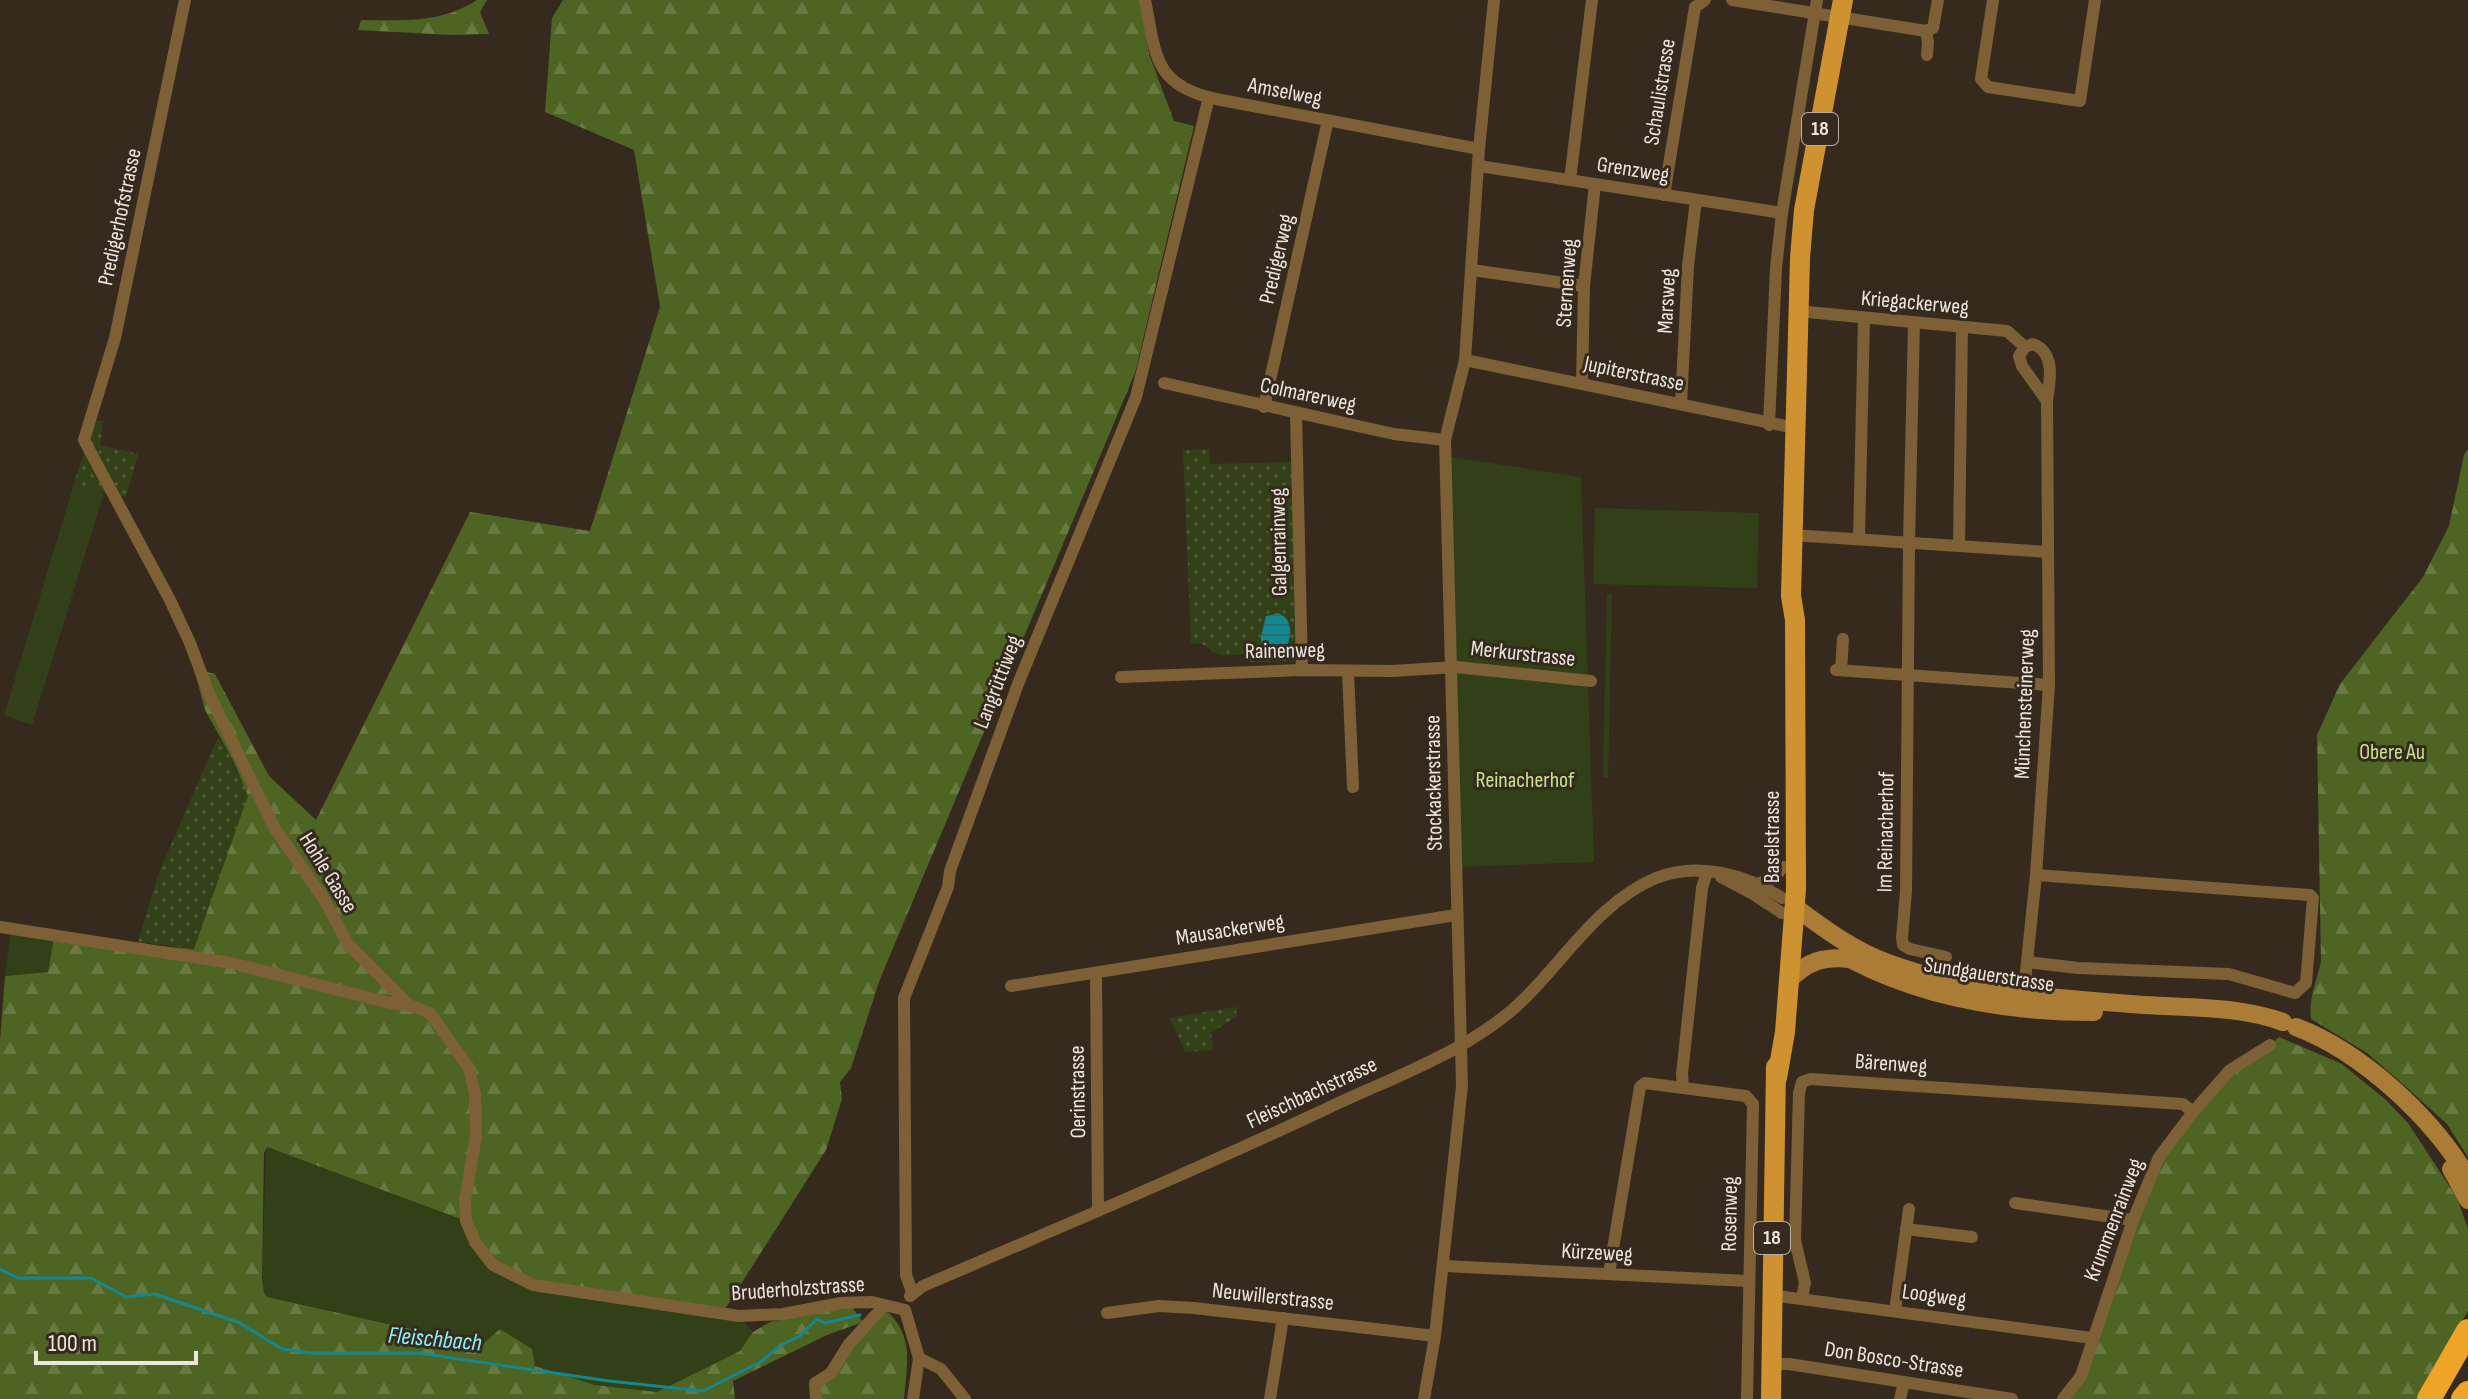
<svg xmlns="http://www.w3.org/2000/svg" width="2468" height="1399" font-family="'Sofia Sans Condensed',sans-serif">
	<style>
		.green { fill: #314016 }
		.forest { fill: url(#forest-firs) }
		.park { fill: url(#park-dots) }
		.water { fill: url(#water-rules) }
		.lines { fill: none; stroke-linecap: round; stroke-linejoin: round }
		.stream { stroke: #13888f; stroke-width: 3 }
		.minor { stroke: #7e6037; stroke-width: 12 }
		.secondary { stroke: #ab7c36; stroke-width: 18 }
		.primary { stroke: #ce9231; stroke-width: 20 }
		.motorway { stroke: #eea527; stroke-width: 24 }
		.labels { text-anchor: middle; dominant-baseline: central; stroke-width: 6; stroke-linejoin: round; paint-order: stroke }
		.shield { fill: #362a1f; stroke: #b6aea5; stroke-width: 2 }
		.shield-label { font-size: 20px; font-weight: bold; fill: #ede6de }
		.street-label { font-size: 22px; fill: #ede6de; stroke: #362a1f }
		.park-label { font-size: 22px; fill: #c4e68a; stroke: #362a1f }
		.water-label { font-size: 24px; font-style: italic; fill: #8af3fb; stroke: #362a1f }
	</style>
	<defs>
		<pattern id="forest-firs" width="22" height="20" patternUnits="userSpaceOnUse" patternTransform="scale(2)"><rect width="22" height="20" fill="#4e6423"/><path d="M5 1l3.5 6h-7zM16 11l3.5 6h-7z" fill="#687a42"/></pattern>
		<pattern id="park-dots" width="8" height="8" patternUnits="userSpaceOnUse" patternTransform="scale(2)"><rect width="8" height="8" fill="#314016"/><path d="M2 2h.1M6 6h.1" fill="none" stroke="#4f5c37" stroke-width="1.8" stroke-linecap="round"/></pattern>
		<pattern id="water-rules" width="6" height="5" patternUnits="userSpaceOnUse" patternTransform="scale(2)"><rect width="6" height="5" fill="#13888f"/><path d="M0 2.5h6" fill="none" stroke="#286d71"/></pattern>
	</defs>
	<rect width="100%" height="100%" fill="#362a1f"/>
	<g class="green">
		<path d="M1451 457 1581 477 1594 862 1460 867V789Z"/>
		<path d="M74 484 104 493 32 725 4 715Z"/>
		<path d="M1595 508 1759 513 1757 588 1593 584Z"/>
		<path d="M1607 594H1612L1608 778 1603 777Z"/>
		<path d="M11 929 54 937 48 972 5 976Z"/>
		<path d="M266 1147 739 1316 753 1332 740 1351 657 1392 595 1385 534 1366 482 1345 267 1297 264 1293 262 1278Z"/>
	</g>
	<g class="forest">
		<path d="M477 0H487L480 12 489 34 452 35 358 30 361 20C403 20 440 24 477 0Z"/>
		<path d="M563 0H1140L1149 54 1174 121 1194 126 1135 373 880 979 851 1068 840 1082 842 1099 826 1150 722 1314 533 1285 493 1265 466 1221 267 1147 264 1153 262 1278 264 1293 267 1297 482 1345 500 1329 532 1349 535 1366 595 1385 657 1392 740 1351 753 1332 770 1322 851 1306 863 1322 827 1335 733 1381 735 1399H0V1041L5 976 48 972 54 937 194 949 235 764 205 710 194 669 215 674 269 776 316 820 470 512 590 531 660 307 634 150 545 112 552 18Z"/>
		<path d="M2468 449V1157L2447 1124 2405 1086 2367 1053 2311 1019C2308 999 2317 981 2321 961L2317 735 2340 684 2423 577 2449 526 2464 455Z"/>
		<path d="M2279 1037 2342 1064 2386 1100 2408 1123 2457 1198 2468 1229V1311L2417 1399H2063L2081 1376 2159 1157 2230 1070 2270 1045Z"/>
		<path d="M888 1312C914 1337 907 1366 904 1399H822L820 1382 871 1321Z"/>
	</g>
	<g class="park">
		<path d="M94 420 103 422 100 445 138 454 126 497 104 493 74 484Z"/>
		<path d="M1209 449 1210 464 1294 462 1300 661 1250 662 1249 655H1219L1202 644 1191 643 1183 450Z"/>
		<path d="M218 737 235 764 248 796 194 949 138 942 159 872Z"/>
		<path d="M1236 1007 1237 1016 1211 1033 1213 1050 1185 1052 1170 1018Z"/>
	</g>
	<path class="water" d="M1278 613C1293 619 1292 635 1286 649L1267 650 1261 645V637L1266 616Z"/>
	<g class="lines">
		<path class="stream" d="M0 1269 18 1278H91L126 1297 155 1294 240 1323 282 1349 311 1353H418L609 1381 703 1391 762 1361 781 1345 800 1336 817 1319 825 1323 860 1315"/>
		<g class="minor">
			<path d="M185 0 115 338 84 440 170 600 190 643 209 694 274 827 325 901 348 944 409 1005 430 1013 469 1068 475 1094 476 1136 465 1200 466 1221 475 1242 493 1265 533 1285 739 1316 783 1314 841 1303 872 1302 905 1310"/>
			<path d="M1145 0C1156 55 1153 85 1216 99L1479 149"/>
			<path d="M1732 0 1926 31 1933 28 1938 0"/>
			<path d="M1993 0 1981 79 1988 87 2080 101 2095 0"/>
			<path d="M1926 31 1928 42 1927 55"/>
			<path d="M1479 166 1782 213"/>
			<path d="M1570 180 1592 0"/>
			<path d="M1664 195 1695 7 1705 0"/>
			<path d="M1472 270 1584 286"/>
			<path d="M1797 311 2007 331 2025 347"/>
			<path d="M1914 323 1909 543 1906 891 1902 938 1903 945 1910 949 1946 957"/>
			<path d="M1465 360 1795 428"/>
			<path d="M1164 383 1394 434 1445 440"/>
			<path d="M1582 384 1584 286 1595 184"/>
			<path d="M1681 404 1688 266 1696 200"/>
			<path d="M1264 407 1328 120"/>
			<path d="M1296 414 1302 670"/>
			<path d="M1769 425 1776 268 1782 213 1817 0"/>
			<path d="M1792 535 2048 552"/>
			<path d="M1859 539 1864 319"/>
			<path d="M1959 546 1962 327"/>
			<path d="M1836 670 2049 685"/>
			<path d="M1841 670 1843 639"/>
			<path d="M1348 671 1353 787"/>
			<path d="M1121 677 1302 670 1392 671 1456 667 1591 681"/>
			<path d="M1707 872 1702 888 1682 1074 1683 1088 1746 1096 1753 1104 1747 1399"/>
			<path d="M1721 877 1753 894 1782 913"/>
			<path d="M1759 883 1773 879 1783 867"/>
			<path d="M0 927 231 963 390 1003 409 1005"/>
			<path d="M2027 962 2078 968 2229 974 2295 993 2306 983 2313 898 2310 895 2036 875"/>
			<path d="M1096 973 1098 1211"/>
			<path d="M1011 986 1456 915"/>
			<path d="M2023 1000 2036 875 2049 685 2047 401C2050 381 2056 353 2033 344L2025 347 2019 356 2022 366 2047 401"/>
			<path d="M2015 1203 2133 1220"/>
			<path d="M1906 1229 1972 1237"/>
			<path d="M1444 1266 1748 1281"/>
			<path d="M1609 1273 1640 1087 1645 1083 1683 1088"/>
			<path d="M912 1292 906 1275 904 998 948 887 950 871 1018 684 1136 397 1209 97"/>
			<path d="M1771 1295 2092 1338"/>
			<path d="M910 1296 923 1286C1058 1228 1194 1171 1328 1108 1372 1087 1423 1068 1465 1043 1485 1031 1506 1017 1523 1000 1566 958 1599 902 1656 878 1699 861 1746 875 1782 898"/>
			<path d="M1802 1298 1805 1283 1795 1240 1799 1093 1802 1082 1810 1079 2183 1104 2193 1112"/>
			<path d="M905 1310 919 1358 913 1399"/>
			<path d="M1895 1311 1909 1209"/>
			<path d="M1107 1313 1159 1306 1194 1308 1435 1336"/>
			<path d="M919 1358 941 1369 965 1399"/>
			<path d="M1770 1364H1789L2012 1399"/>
			<path d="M816 1399 815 1383 831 1373 849 1344 884 1306"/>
			<path d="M1270 1399 1283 1318"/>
			<path d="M1424 1399 1435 1336 1462 1086 1445 440 1465 360 1479 149 1494 0"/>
			<path d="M1900 1399 1904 1382"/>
			<path d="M2063 1399 2081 1376 2133 1220 2159 1157 2193 1112 2230 1070 2270 1045"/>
		</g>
		<g class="secondary">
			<path d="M1795 907C1823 928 1854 951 1888 963 1969 993 2060 999 2145 1005 2192 1008 2239 1006 2283 1022"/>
			<path d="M1852 960C1925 998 2012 1012 2094 1012"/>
			<path d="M1788 981C1807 961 1824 956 1851 959"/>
			<path d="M2296 1027C2362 1052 2432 1117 2468 1178"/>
			<path d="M2451 1169 2468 1200"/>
		</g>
		<g class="primary">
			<path d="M1777 1078 1785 1032 1796 889 1795 620 1791 596 1800 258 1804 210 1843 0"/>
			<path d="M1771 1399 1776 1067"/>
		</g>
		<g class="motorway">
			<path d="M2429 1399 2468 1331"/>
			<path d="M2463 1399 2468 1393"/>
		</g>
	</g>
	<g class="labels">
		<g class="shield">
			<rect x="1802" y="113" width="36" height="32" rx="6"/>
			<rect x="1754" y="1222" width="36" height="32" rx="6"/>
		</g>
		<g class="shield-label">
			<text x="1820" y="129">18</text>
			<text x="1772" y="1238">18</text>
		</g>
		<g class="street-label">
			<text transform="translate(1285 92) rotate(11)">Amselweg</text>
			<text transform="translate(1660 92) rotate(-81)">Schaulistrasse</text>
			<text transform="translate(1633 170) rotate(9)">Grenzweg</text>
			<text transform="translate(120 217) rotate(-78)">Predigerhofstrasse</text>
			<text transform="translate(1277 259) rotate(-77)">Predigerweg</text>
			<text transform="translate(1567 283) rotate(-86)">Sternenweg</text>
			<text transform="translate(1667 301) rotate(-87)">Marsweg</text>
			<text transform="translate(1915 303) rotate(5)">Kriegackerweg</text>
			<text transform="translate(1634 374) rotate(12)">Jupiterstrasse</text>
			<text transform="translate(1308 395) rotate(12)">Colmarerweg</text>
			<text transform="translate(1279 542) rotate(-91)">Galgenrainweg</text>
			<text transform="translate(1285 651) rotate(-1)">Rainenweg</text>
			<text transform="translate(1523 654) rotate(6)">Merkurstrasse</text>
			<text transform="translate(998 682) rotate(-69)">Langrüttiweg</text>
			<text transform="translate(2025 704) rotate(-88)">Münchensteinerweg</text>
			<text transform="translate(1434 783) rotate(-91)">Stockackerstrasse</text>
			<text transform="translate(1886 832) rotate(-89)">Im Reinacherhof</text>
			<text transform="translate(1772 837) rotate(-90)">Baselstrasse</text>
			<text transform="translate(328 873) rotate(58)">Hohle Gasse</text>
			<text transform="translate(1230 930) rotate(-9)">Mausackerweg</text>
			<text transform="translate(1989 975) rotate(9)">Sundgauerstrasse</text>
			<text transform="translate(1891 1064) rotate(4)">Bärenweg</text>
			<text transform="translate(1078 1092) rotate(-91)">Oerinstrasse</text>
			<text transform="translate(1312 1093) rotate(-25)">Fleischbachstrasse</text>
			<text transform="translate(1730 1214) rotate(-89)">Rosenweg</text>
			<text transform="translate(2114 1220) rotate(-69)">Krummenrainweg</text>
			<text transform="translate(1597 1253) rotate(3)">Kürzeweg</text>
			<text transform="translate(798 1289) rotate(-4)">Bruderholzstrasse</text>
			<text transform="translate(1934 1296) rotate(8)">Loogweg</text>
			<text transform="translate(1273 1297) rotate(6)">Neuwillerstrasse</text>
			<text transform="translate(1894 1360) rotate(9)">Don Bosco-Strasse</text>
		</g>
		<g class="park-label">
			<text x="2392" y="752">Obere Au</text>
			<text x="1525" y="780">Reinacherhof</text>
		</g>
		<g class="water-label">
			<text transform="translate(435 1339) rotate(5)">Fleischbach</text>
		</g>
	</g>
	<path d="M36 1351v12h160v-12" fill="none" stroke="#ede6de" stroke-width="4"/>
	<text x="48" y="1351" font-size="24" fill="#ede6de" stroke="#362a1f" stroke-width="6" paint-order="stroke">100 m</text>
</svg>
